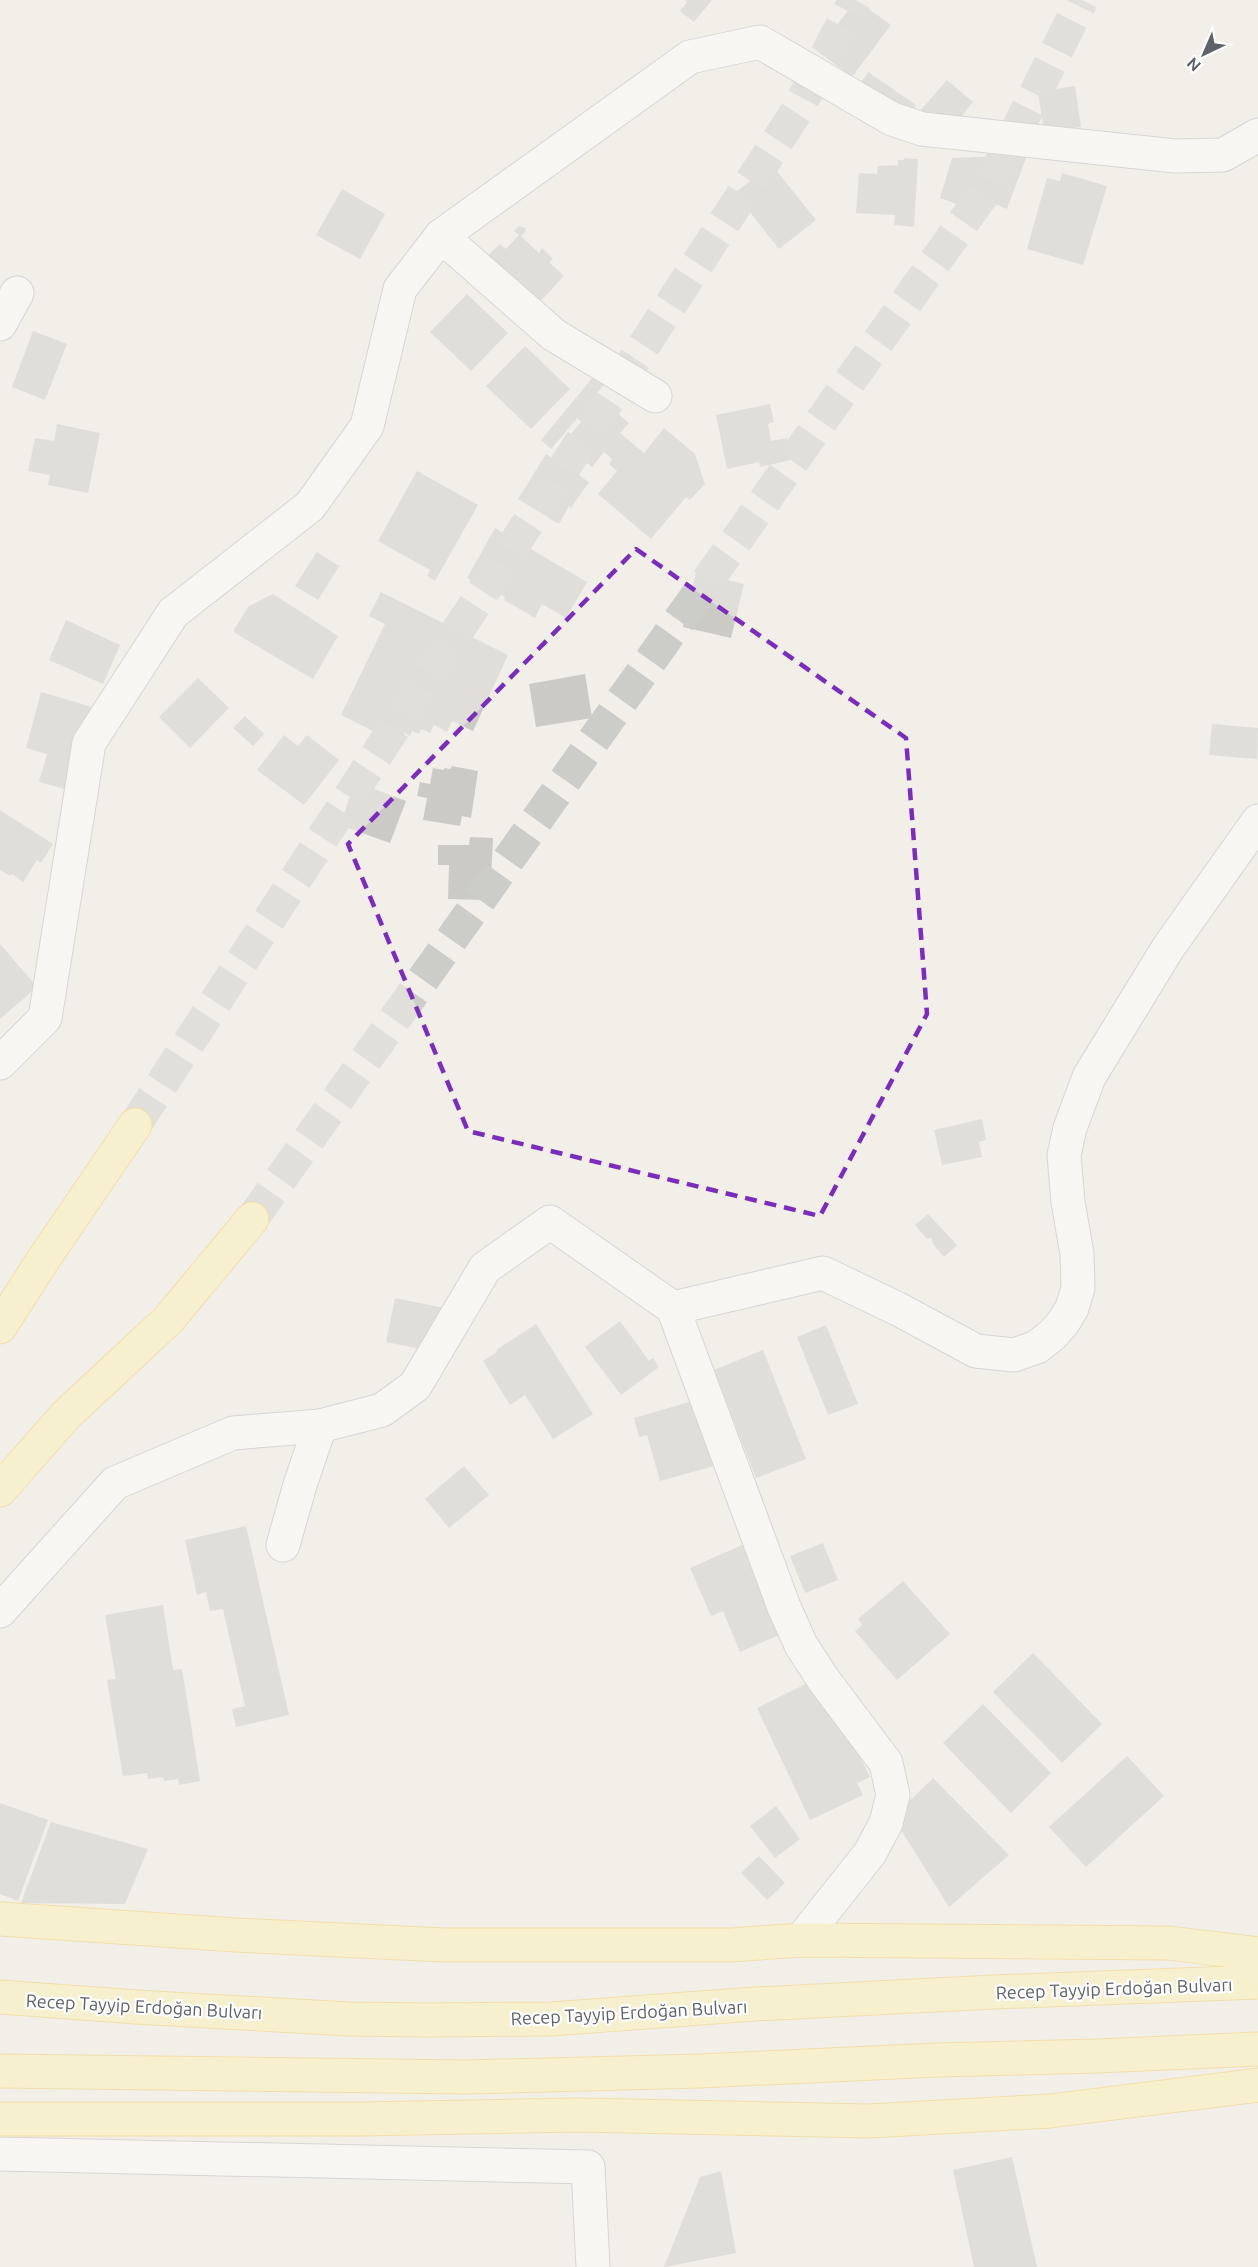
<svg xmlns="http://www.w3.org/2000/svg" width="1258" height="2267" font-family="Ubuntu,sans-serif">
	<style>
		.building { fill: #cccac5 }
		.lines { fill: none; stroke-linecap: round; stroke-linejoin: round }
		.primary-tunnel { stroke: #ccccc8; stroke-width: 33; stroke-dasharray: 33 16; stroke-linecap: butt }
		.street-casing { stroke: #b5b8bc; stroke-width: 35 }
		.primary-casing { stroke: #f2c960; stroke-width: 35 }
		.street { stroke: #fff; stroke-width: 33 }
		.primary { stroke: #fff2af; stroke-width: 33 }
		.marked { fill: none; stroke: #7b2cbf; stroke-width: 4.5; stroke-dasharray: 12 8; stroke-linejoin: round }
		.labels { text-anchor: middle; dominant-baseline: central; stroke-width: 4.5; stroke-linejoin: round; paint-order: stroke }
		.street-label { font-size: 18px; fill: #5f6368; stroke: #fff }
	</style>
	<rect width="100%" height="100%" fill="#f1efe8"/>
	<g class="building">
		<path d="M685 0H712L694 22 680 11 687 2Z"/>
		<path d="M856 0 891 25 852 77 817 51Z"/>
		<path d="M868 72 916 105 907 118 860 84Z"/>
		<path d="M947 80 973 102 949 131 939 127 921 110Z"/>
		<path d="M1075 86 1081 127 1044 132 1038 92Z"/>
		<path d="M1027 155 1007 209 972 194 967 208 940 198 952 158Z"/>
		<path d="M904 158 918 159 914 227 894 225 895 215 856 213 859 173 877 174 878 166 898 165V160H904Z"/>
		<path d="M771 164 816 220 779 249 735 193Z"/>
		<path d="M1062 173 1107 186 1083 265 1027 249 1047 178 1060 181Z"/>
		<path d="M342 189 385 214 360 259 316 235Z"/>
		<path d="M519 226 526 228 525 232 521 236 539 253 542 248 553 259 549 262 564 276 533 309 482 261 500 244 506 249 519 235 514 231Z"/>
		<path d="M467 294 508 333 471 371 430 332Z"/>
		<path d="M33 331 67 344 45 400 12 387Z"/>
		<path d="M525 346 570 389 531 429 486 386Z"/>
		<path d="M594 376 604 385 595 395 629 423 620 433 644 453 664 428 695 454 705 484 690 500 686 497 651 539 598 494 617 471 609 464 612 459 604 452 592 467 563 443 583 420 579 416 551 449 541 440Z"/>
		<path d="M770 404 774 422 768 424 771 441 787 438 791 460 760 467 759 462 727 469 716 415Z"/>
		<path d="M57 424 100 433 88 493 48 485 50 475 28 471 35 438 54 441Z"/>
		<path d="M546 454 589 482 571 508 569 506 559 524 518 499Z"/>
		<path d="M417 471 478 505 435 581 427 576 430 570 378 541Z"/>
		<path d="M495 528 587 582 566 618 542 604 535 618 504 600 505 597 490 587 488 591 467 578Z"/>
		<path d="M317 552 339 566 318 600 295 586Z"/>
		<path d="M696 572 744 584 731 638 683 627Z"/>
		<path d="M381 592 508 655 473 731 452 721 447 732 434 725 430 733 421 729 419 734 412 731 410 736 405 733 399 744 341 715 385 624 369 616Z"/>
		<path d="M273 594 338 636 313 679 235 633 234 630 249 606Z"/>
		<path d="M66 620 120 645 103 684 49 660Z"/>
		<path d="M585 674 592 718 536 727 529 684Z"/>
		<path d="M198 678 229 708 190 748 159 717Z"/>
		<path d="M41 692 92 707 86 727 80 725 70 760 72 791 39 782 47 754 26 748Z"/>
		<path d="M245 716 264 734 253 746 233 728Z"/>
		<path d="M1212 724 1258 728 1257 759 1209 755Z"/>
		<path d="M284 735 298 746 307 735 339 760 304 805 257 770Z"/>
		<path d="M452 766 478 771 471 818 462 816 460 826 423 820 427 798 417 796 420 782 430 784 433 768 444 770V768L450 769Z"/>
		<path d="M355 782 406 801 390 843 340 825Z"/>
		<path d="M0 810 53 844 41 863 37 860 23 882 12 874 10 876 0 870Z"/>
		<path d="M470 837 493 838 490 900 448 899 449 865H438V845H469Z"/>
		<path d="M0 944 37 987 0 1019Z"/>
		<path d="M982 1119 986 1140 979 1142 982 1157 942 1165 934 1130Z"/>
		<path d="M928 1214 957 1245 944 1257 933 1244 931 1238 927 1239 915 1225Z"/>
		<path d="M395 1298 444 1308 426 1350 386 1342Z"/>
		<path d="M620 1321 649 1361 653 1358 659 1367 621 1395 585 1347Z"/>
		<path d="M536 1324 593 1414 553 1439 525 1395 510 1405 483 1361 497 1352 496 1350Z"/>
		<path d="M826 1325 858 1404 828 1415 797 1337Z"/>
		<path d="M763 1350 806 1459 756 1478 714 1370Z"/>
		<path d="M696 1400 714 1466 660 1481 647 1435 639 1437 634 1418Z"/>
		<path d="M464 1466 489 1495 449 1528 425 1499Z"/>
		<path d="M246 1526 289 1715 236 1727 232 1709 245 1706 223 1609 210 1611 206 1592 197 1595 185 1540Z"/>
		<path d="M749 1542 788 1631 740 1652 723 1611 711 1616 690 1568Z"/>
		<path d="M823 1543 838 1580 805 1593 790 1556Z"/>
		<path d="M903 1581 950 1634 897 1680 855 1631 862 1625 858 1619Z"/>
		<path d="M163 1605 173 1670 182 1669 200 1781 179 1785 178 1779 164 1781 163 1777 148 1779 147 1773 123 1776 107 1680 116 1679 105 1615Z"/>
		<path d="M1033 1653 1102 1724 1062 1763 993 1692Z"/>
		<path d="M810 1682 821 1704 832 1699 870 1777 857 1783 863 1795 810 1820 757 1708Z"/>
		<path d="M983 1704 1051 1773 1011 1813 943 1743Z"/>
		<path d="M1127 1756 1164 1796 1086 1867 1049 1827Z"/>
		<path d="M933 1778 1009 1855 949 1907 893 1817Z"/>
		<path d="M0 1803 48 1820 18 1901 0 1894Z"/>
		<path d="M776 1806 800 1839 775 1858 750 1826Z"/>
		<path d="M51 1822 148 1849 125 1904 21 1903Z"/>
		<path d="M759 1856 785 1883 767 1900 741 1873Z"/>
		<path d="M1012 2157 1037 2267H974L953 2170Z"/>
		<path d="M721 2171 736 2253 664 2267 700 2177Z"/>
	</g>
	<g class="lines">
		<g class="primary-tunnel">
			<path d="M135 1125 797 111 855 0"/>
			<path d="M252 1219 989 186 1082 0"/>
		</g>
		<g class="street-casing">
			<g id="street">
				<path d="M441 236 554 335 655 396"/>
				<path d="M0 324 17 293"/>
				<path d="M0 1063 45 1018 89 743 173 613 310 506 367 426 400 289 441 236 690 57 760 42 892 119 922 129 1175 156 1223 155 1258 135"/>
				<path d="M673 1308 823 1273 898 1309 976 1351 1014 1355 1037 1347 1052 1335 1063 1323 1072 1308 1078 1288 1077 1254 1068 1202 1064 1155 1070 1128 1089 1077 1168 948 1258 821"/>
				<path d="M283 1545 300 1485 320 1426 382 1410 415 1386 485 1268 550 1222 673 1308 784 1607 801 1645 823 1679 886 1763 893 1795 886 1823 870 1853 801 1940"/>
				<path d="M0 1611 115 1483 233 1433 320 1426"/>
				<path d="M0 2154 588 2167 593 2267"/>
			</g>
		</g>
		<g class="primary-casing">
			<g id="primary">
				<path d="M0 1327 43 1260 135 1125"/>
				<path d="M0 1490 66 1415 168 1320 252 1219"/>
				<path d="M0 1919 236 1935 443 1945H731L801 1940 1169 1943 1258 1954"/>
				<path d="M0 1997 136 2007 349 2019 427 2020 551 2019 755 2004 994 1992 1258 1982"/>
				<path d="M0 2071 466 2077 700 2071 938 2060 1098 2056 1258 2049"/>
				<path d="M0 2119H361L578 2115 869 2121 1050 2111 1258 2085"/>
			</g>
		</g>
		<use href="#street" class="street"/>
		<use href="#primary" class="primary"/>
	</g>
	<path d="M0 0H1258V2267H0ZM636 549 906 738 927 1014 820 1216 468 1131 348 844Z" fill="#f1efe8" fill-opacity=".55" fill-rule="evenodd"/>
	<path class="marked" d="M636 549 906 738 927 1014 820 1216 468 1131 348 844Z"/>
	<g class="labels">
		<g class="street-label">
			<text transform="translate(1114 1988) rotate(-2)">Recep Tayyip Erdoğan Bulvarı</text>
			<text transform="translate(144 2006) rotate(3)">Recep Tayyip Erdoğan Bulvarı</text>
			<text transform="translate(629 2012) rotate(-3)">Recep Tayyip Erdoğan Bulvarı</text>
		</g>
	</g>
	<g transform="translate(1204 54) rotate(224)" stroke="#ffffff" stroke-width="4.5" paint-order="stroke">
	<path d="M0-4.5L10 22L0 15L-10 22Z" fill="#5f6368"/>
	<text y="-9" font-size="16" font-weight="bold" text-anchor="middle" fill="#5f6368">N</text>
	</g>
</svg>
